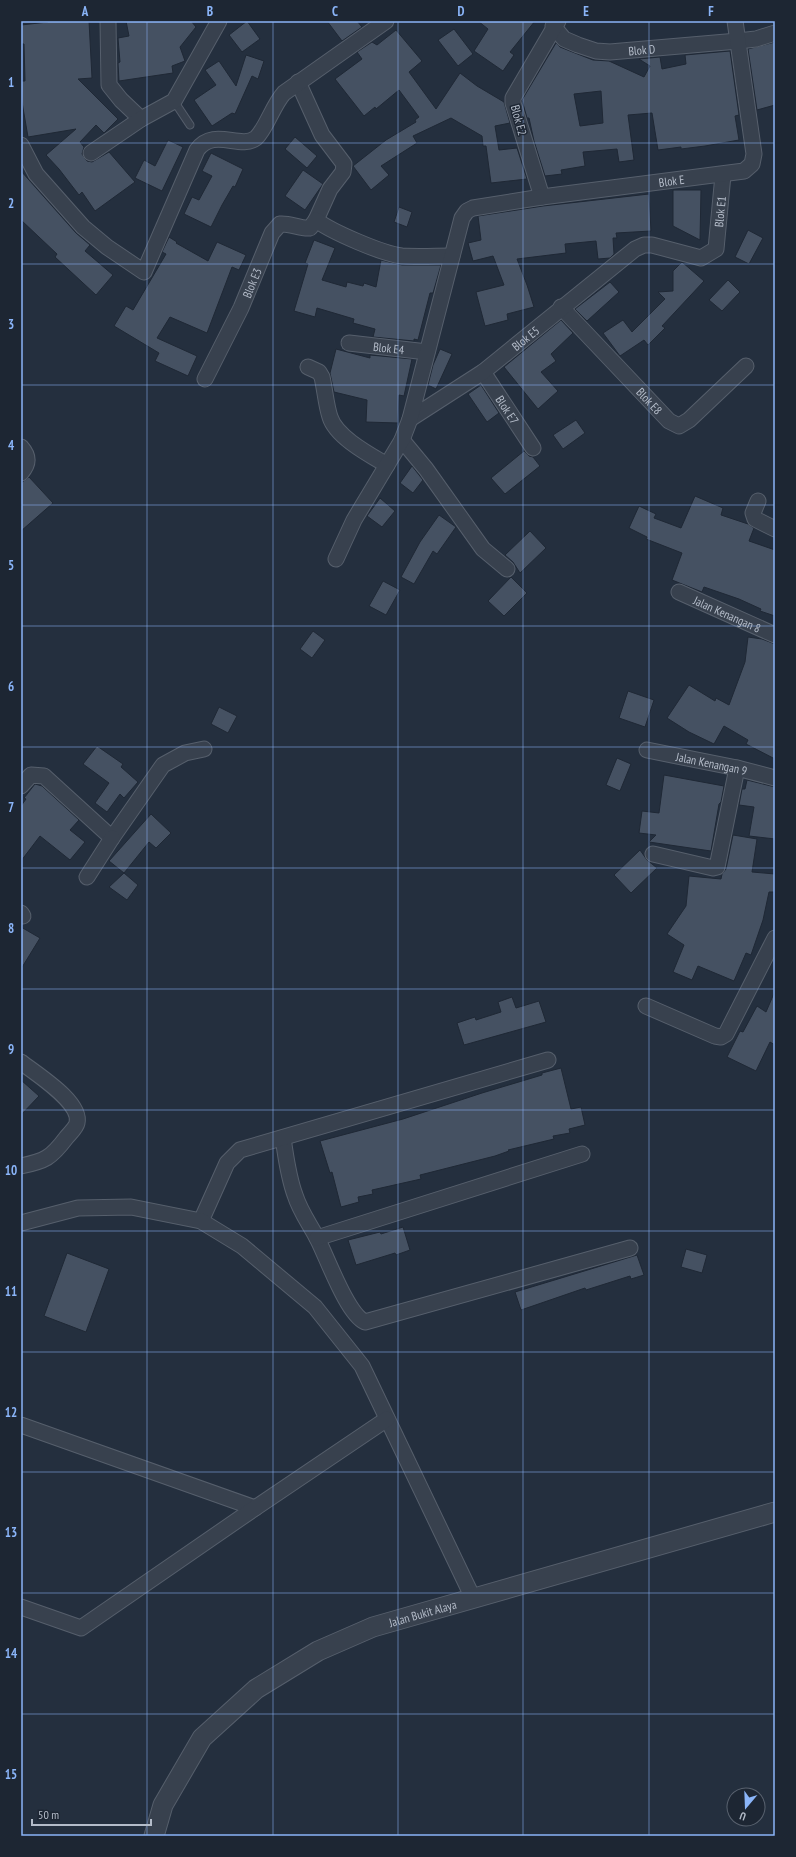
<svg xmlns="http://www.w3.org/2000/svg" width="796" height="1857" font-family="'PT Sans Narrow',sans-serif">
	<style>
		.building { fill: #455162; stroke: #1f2835; fill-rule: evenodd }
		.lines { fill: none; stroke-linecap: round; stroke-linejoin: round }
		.service-casing { stroke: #565f6c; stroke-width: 9 }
		.minor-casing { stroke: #565f6c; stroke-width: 17 }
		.tertiary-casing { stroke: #565f6c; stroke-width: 21 }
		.service { stroke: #38414e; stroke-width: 7 }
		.minor { stroke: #38414e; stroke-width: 15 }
		.tertiary { stroke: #38414e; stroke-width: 19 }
		.grid { fill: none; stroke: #8ab4f8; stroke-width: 1; stroke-opacity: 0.55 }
		.labels { text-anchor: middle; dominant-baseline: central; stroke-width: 3; stroke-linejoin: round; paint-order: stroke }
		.street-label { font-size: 12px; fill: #b4bcc9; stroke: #1d2633 }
		.neatline { fill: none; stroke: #8ab4f8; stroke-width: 1.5 }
		.grid-label { font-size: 13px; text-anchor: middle; font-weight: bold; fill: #8ab4f8 }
	</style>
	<rect width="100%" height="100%" fill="#242f3e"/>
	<g class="building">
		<path d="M48 21H89L92 78 78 79 118 119 104 133 96 125 80 142 84 147 82 154 87 161 92 162 109 152 135 182 95 211 82 192 79 195 59 169 46 155 76 129 28 137 22 102 21 81H25L24 44H21V25L48 22Z"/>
		<path d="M126 21H191L196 27 180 47 185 61 172 66 173 73 119 81 118 63 120 62 118 38 129 36Z"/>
		<path d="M247 21 260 39 242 52 229 35Z"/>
		<path d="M327 21H357L362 27 342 41Z"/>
		<path d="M478 21H535L510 52 514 55 503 71 474 51 488 29Z"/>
		<path d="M454 29 473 54 458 66 438 40Z"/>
		<path d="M396 30 422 61 409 72 436 109 460 73 477 86 504 102 510 123 495 126 499 150 517 148 527 179 491 183 486 146H483L482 136 451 118 413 136 417 143 381 166 389 175 371 190 353 166 386 140 416 122 415 120 419 117 399 90 376 109 375 107 364 116 335 79 362 59 357 52 372 42 377 45Z"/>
		<path d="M775 42V105L757 110 748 49Z"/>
		<path d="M556 43 560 47 575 53 593 60 609 61 644 77 650 66 639 59 660 57 662 69 686 64 685 55 730 51 739 115 735 116 739 140 705 146 681 149V147L658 150 652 113 628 115 634 160 619 162 617 149 583 152 585 166 561 170 562 174 545 176 534 141 529 118H527L522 100ZM601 91 603 123 580 126 574 94Z"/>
		<path d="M246 55 264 61 258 79 252 76 235 114 232 113 212 126 194 100 216 85 205 70 219 61 236 86Z"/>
		<path d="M295 137 317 156 307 168 285 149Z"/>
		<path d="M168 140 183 147 162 191 135 178 144 160 155 166Z"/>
		<path d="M211 153 243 169 235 187 233 186 222 205 211 227 184 214 192 197 199 200 212 176 202 171Z"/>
		<path d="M303 170 323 184 305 210 285 196Z"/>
		<path d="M21 171 76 233 90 245 85 251 113 275 96 295 55 257 57 254 21 220Z"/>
		<path d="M673 190H701L700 240 673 226Z"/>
		<path d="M649 194 651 231 616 233 617 238H613L614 254 610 258 598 259 596 241 565 244 566 253 517 259 527 285 534 307 507 314 508 320 485 326 476 292 504 285 493 256 473 261 468 243 481 240 478 216 543 206Z"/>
		<path d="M399 207 412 212 407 227 394 222Z"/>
		<path d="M748 230 763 238 749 264 735 257Z"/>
		<path d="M169 237 177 242 176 243 208 261 217 242 246 255 239 270 232 267 207 333 170 317 157 338 197 356 188 376 155 361 159 353 114 326 126 306 133 310 166 254 162 252Z"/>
		<path d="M314 240 335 248 322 280 346 287 347 282 363 286 364 283 376 287 381 260 402 265H441L433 293H430L418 340 414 339V341L373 337 375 329 353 323 354 319 317 308 315 317 294 311 308 264 305 263Z"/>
		<path d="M682 262 704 281 662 326 665 328 648 345 644 340 620 356 603 333 623 320 632 332 665 299 658 292 673 291V271Z"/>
		<path d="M728 280 740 292 722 311 709 300Z"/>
		<path d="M610 282 619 292 587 321 575 309Z"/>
		<path d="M561 320 573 333 551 354 556 361 541 372 558 391 538 409 504 367Z"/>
		<path d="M336 349 370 358V355L412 359 404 396 399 395 398 423 366 422 367 400 334 392 330 373Z"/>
		<path d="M440 349 452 354 436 389 428 385 433 365Z"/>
		<path d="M481 385 499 413 487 422 468 394Z"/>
		<path d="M576 420 585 433 563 449 553 435Z"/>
		<path d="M524 451 529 456 533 457 540 466 505 494 491 478Z"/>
		<path d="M412 466 423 480 413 493 400 483Z"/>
		<path d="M29 477 53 503 21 531V483Z"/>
		<path d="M695 496 723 508 721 515 748 524 754 528 749 541 775 550V616L760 611 761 609 739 599 704 587 702 592 672 580 682 553 646 539 647 537 629 528 639 506 656 514 654 518 681 528Z"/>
		<path d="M380 498 395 511 382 527 367 516Z"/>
		<path d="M439 515 456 527 437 554 433 551 414 584 401 577 420 542Z"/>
		<path d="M530 531 546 548 520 573 513 562 505 555Z"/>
		<path d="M511 577 527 593 504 616 488 601Z"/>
		<path d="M383 581 400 590 386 615 369 606Z"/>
		<path d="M313 631 325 640 312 658 300 649Z"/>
		<path d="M748 637 762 639 775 644V759L746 744 748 740 724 726 714 744 689 732 667 718 689 685 715 701 716 698 729 705 745 662Z"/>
		<path d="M628 691 654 700 645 727 619 718Z"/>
		<path d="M219 707 237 716 228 733 211 724Z"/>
		<path d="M97 746 123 764 121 767 138 782 124 798 120 794 107 812 95 803 109 783 83 764Z"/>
		<path d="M617 758 631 764 620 791 606 785Z"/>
		<path d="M664 775 724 786 721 802 719 804 711 851 649 842 656 835 639 833 642 811 659 813Z"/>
		<path d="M747 780 775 787V839L749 836 754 807 739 805 742 789H745Z"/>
		<path d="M35 784 42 786 79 820 70 830 85 842 70 860 40 836 21 861V806L26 799 24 798Z"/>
		<path d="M151 814 171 833 156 848 149 842 124 873 109 861Z"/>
		<path d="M733 835 757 839 752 872 775 874V892H769L763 920 751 955 746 953 734 981 698 966 692 980 673 972 684 945 667 934 686 906 689 876 721 879 722 874 726 869Z"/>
		<path d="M640 850 647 860 657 868 631 893 614 875Z"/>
		<path d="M124 873 138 885 127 900 109 887Z"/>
		<path d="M21 927 40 938 21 969Z"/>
		<path d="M775 991V1045L770 1042 756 1071 727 1057 740 1031 743 1032 757 1006 766 1012Z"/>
		<path d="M512 997 516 1008 539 1001 546 1022 464 1045 457 1023 475 1017 476 1020 501 1012 498 1002Z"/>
		<path d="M561 1068 571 1109 581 1107 585 1125 569 1129 570 1133 553 1136 554 1139 508 1150 509 1151 495 1156 420 1175 421 1179 372 1190 373 1194 358 1197 359 1202 341 1207 332 1172 330 1173 320 1141 403 1119 482 1093 542 1075V1073Z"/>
		<path d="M21 1080 39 1096 21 1115Z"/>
		<path d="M403 1227 410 1250 396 1255 395 1253 356 1265 348 1240 380 1232 381 1234Z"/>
		<path d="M686 1249 707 1255 702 1273 681 1267Z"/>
		<path d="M67 1253 109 1269 86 1332 44 1316Z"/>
		<path d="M637 1255 644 1275 631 1279 630 1276 586 1290 585 1288 521 1310 515 1292Z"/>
	</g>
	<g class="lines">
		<g class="service-casing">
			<path id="service" d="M174 101 190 125"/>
		</g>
		<g class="minor-casing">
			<g id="minor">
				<path d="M108 21 109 85 121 100 141 119"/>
				<path id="s1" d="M553 26 564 39 578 45 596 51 610 52 738 41 756 39 775 33"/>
				<path d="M298 82 322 135 344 164 343 172 330 189 316 220"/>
				<path d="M21 145 36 174 83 227 107 247 144 272 197 150C214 127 240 150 256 138 266 129 273 105 284 93L386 21"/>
				<path d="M91 153 141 119 174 101 219 21"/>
				<path d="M542 197 513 103V98L558 21"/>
				<path id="s2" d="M561 307 669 421 679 426 689 420 746 366"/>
				<path id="s3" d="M349 343 427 352"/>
				<path d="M308 367 319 372 322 377C325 390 326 405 330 417 336 437 370 455 387 465"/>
				<path id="s4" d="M483 372 533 448"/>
				<path id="s5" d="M205 379 241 308 272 233 280 224C290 223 300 229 310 228L316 220C332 232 383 254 402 256 419 257 436 256 452 256"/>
				<path id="s6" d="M410 419 483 372 635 249 644 245H652L701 258 716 249 723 175"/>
				<path d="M402 440 426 469 483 549 507 569"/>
				<path d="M21 447C29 456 29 464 21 473"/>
				<path d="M758 501 753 513 755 519 775 529"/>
				<path id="s7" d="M336 559 354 520 402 440 410 419 462 218 467 211 473 208 542 197 744 171 752 164 754 154 735 21"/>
				<path id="s8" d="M679 592 775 635"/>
				<path id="s9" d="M647 750 737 768 775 778"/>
				<path d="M21 786 31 775 44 776 112 838 163 765 185 753 204 749"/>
				<path d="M653 854 713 868 717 867 737 768"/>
				<path d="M87 877 112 838"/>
				<path d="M21 913 23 916"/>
				<path d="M646 1006 715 1036 721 1037 726 1034 775 938"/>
				<path d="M21 1062C36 1074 82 1102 77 1123 76 1128 69 1134 66 1138 51 1158 45 1161 21 1166"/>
				<path d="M283 1138C286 1157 288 1176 295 1195 300 1211 309 1223 317 1238 327 1257 347 1314 365 1322L630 1248"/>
				<path d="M201 1221 227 1163 240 1150 548 1060"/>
				<path d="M21 1223 78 1208 131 1207 201 1221 242 1246 315 1307 362 1366 473 1598"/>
				<path d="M317 1238 582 1154"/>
				<path d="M21 1425 255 1508"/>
				<path d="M21 1607 81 1628 255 1508 387 1419"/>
			</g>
		</g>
		<g class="tertiary-casing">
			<g id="tertiary">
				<path id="s10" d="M154 1836 163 1805 202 1738 256 1689 318 1651 373 1627 775 1512"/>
			</g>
		</g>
		<use href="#service" class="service"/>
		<use href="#minor" class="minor"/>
		<use href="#tertiary" class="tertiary"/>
	</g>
	<path class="grid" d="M147 21V1836M273 21V1836M398 21V1836M523 21V1836M649 21V1836M21 143H775M21 264H775M21 385H775M21 505H775M21 626H775M21 747H775M21 868H775M21 989H775M21 1110H775M21 1231H775M21 1352H775M21 1472H775M21 1593H775M21 1714H775"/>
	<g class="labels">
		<g class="street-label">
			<text stroke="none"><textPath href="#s1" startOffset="97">Blok D</textPath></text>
			<text transform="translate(519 120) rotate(75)">Blok E2</text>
			<text stroke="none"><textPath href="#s7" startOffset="582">Blok E</textPath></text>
			<text stroke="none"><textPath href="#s6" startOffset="406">Blok E1</textPath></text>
			<text stroke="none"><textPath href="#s5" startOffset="107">Blok E3</textPath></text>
			<text stroke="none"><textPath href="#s6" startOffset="141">Blok E5</textPath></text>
			<text stroke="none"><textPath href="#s3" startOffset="40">Blok E4</textPath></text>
			<text stroke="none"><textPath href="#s2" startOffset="129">Blok E8</textPath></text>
			<text stroke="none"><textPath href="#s4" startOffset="45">Blok E7</textPath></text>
			<text stroke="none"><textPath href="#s8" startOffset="53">Jalan Kenangan 8</textPath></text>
			<text stroke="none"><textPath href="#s9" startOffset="66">Jalan Kenangan 9</textPath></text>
			<text stroke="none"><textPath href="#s10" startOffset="367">Jalan Bukit Alaya</textPath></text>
		</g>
	</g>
	<rect width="796" height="1857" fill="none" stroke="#1d2633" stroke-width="44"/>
	<g transform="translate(746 1807) rotate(199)"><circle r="19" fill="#1d2633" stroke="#59626f"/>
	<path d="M0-3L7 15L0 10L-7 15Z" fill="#8ab4f8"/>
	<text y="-6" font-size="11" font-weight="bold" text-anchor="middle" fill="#b4bcc9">U</text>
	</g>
	<path d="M32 1819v6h119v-6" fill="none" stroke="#b4bcc9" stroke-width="2"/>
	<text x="38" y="1819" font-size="12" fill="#b4bcc9" stroke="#1d2633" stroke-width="3" paint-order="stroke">50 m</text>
	<rect x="22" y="22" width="752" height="1813" class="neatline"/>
	<g class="grid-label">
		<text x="85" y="16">A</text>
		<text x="210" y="16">B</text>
		<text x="335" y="16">C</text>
		<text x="461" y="16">D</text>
		<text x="586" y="16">E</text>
		<text x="711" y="16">F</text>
		<text x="11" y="87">1</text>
		<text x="11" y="208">2</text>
		<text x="11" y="329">3</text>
		<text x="11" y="450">4</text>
		<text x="11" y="570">5</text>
		<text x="11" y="691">6</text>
		<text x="11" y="812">7</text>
		<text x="11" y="933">8</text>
		<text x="11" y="1054">9</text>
		<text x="11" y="1175">10</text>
		<text x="11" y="1296">11</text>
		<text x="11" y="1417">12</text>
		<text x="11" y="1537">13</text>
		<text x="11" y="1658">14</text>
		<text x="11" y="1779">15</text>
	</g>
</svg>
